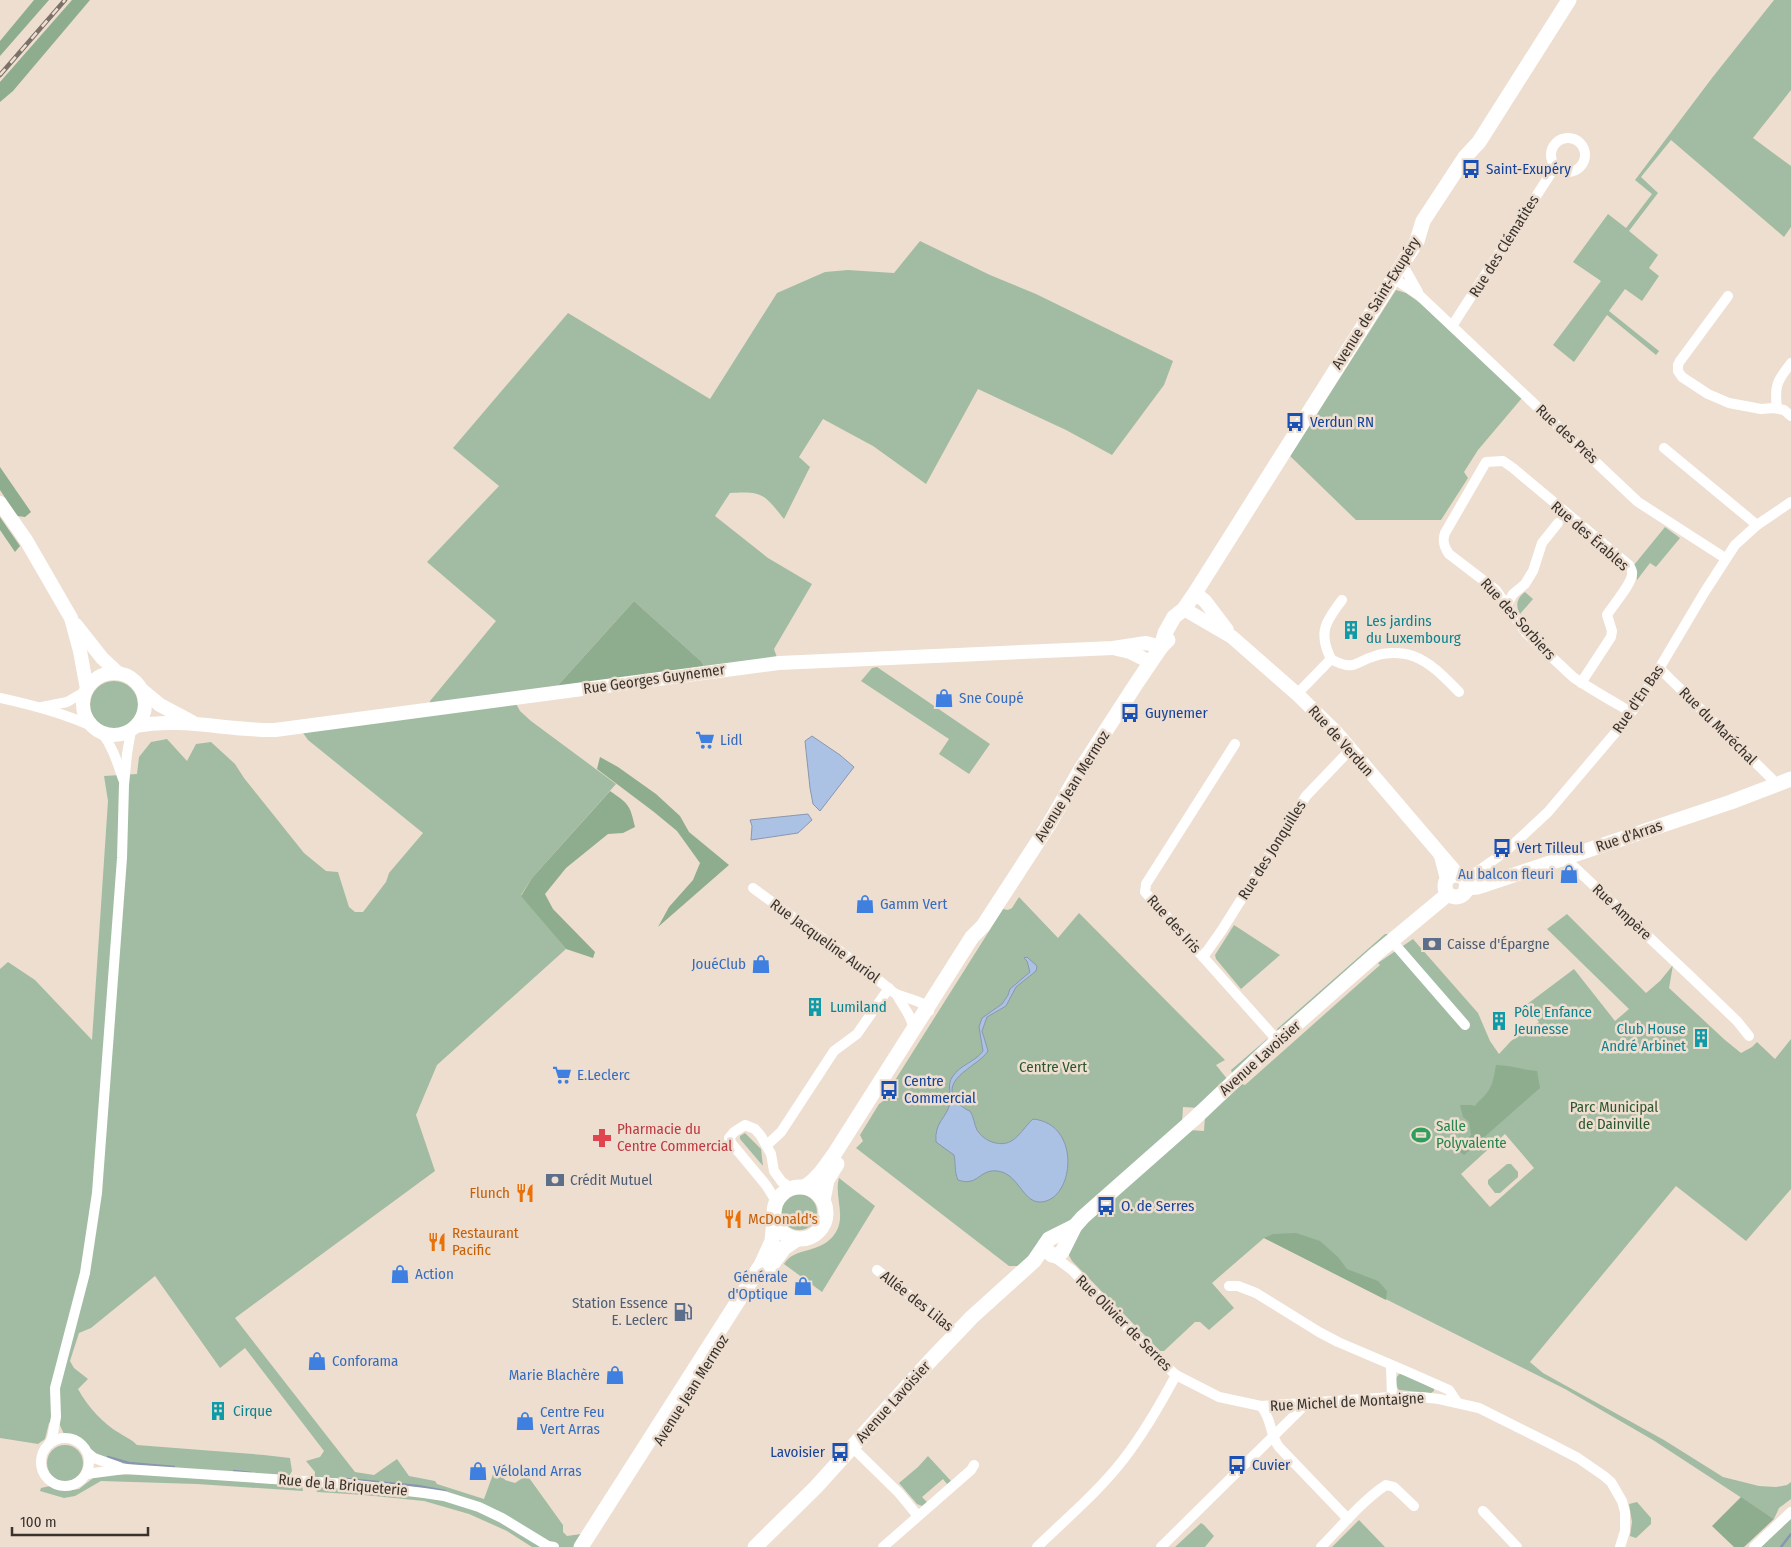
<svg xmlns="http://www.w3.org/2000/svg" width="1791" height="1547" font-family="'Fira Sans Condensed',sans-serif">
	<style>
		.green { fill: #a2bca3; fill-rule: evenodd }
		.forest { fill: #8ead8e }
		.water { fill: #abc2e5; stroke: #8997ae }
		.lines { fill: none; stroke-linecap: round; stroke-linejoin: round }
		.stream { stroke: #8997ae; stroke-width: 2.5 }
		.minor { stroke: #fff; stroke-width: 10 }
		.tertiary { stroke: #fff; stroke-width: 14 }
		.secondary { stroke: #fff; stroke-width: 15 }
		.rail-casing { stroke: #7b7169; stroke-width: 4.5 }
		.rail { stroke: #eeded0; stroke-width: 2.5; stroke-dasharray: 8; stroke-linecap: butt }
		.labels { text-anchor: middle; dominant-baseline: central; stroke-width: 5; stroke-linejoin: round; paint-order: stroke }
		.transit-label { font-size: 15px; fill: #164399; stroke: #eeded0; text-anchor: start }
		.street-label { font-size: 15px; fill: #39332e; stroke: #eeded0 }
		.culture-label { font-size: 15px; fill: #0d838f; stroke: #eeded0; text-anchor: start }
		.shop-label { font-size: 15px; fill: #366cbe; stroke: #eeded0; text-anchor: start }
		.service-label { font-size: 15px; fill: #4e5e75; stroke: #eeded0; text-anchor: start }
		.park-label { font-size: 15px; fill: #2a582e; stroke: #eeded0 }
		.leisure-label { font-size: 15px; fill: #27864d; stroke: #eeded0; text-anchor: start }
		.health-label { font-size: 15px; fill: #be3a42; stroke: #eeded0; text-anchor: start }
		.food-label { font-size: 15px; fill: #c56008; stroke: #eeded0; text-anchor: start }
	</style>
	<rect width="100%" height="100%" fill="#eeded0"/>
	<g class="green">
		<path d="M1774 0H1791V90L1753 138 1791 166V227L1784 237 1671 140 1641 177 1658 193 1629 231 1658 255 1649 268 1659 276 1642 301 1625 289 1609 311 1659 351 1656 355 1607 315 1574 362 1553 345 1601 281 1573 262 1608 214 1626 228 1652 194 1635 180 1712 78Z"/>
		<path d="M920 241 990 275 1036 294 1173 361 1164 385 1112 455 1066 430 978 389 926 484 873 446 823 419 799 457 810 467 784 519C764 494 763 491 730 493L715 516 768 558 812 584 774 649 779 663 706 672 702 662 634 601 551 693 513 698 520 711 531 721 616 784 532 878 521 895 566 949 437 1065 416 1115 435 1171 235 1318 355 1472 374 1475 397 1459 409 1476 435 1481 437 1484 484 1499 496 1466 505 1480 515 1483 527 1475 563 1525V1532L567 1536 581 1534 574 1547H532L507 1531 469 1514 424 1501 364 1495 317 1492 314 1482 315 1472 306 1461 320 1457 324 1451 245 1348 220 1368 155 1276 91 1328 79 1333 70 1361 74 1368 88 1379 78 1389C88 1407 103 1424 121 1434 127 1438 131 1439 137 1445L264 1455 290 1458 292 1471 288 1478 141 1466 116 1462 88 1453 82 1445 74 1440 68 1438 64 1434 56 1417 49 1423 45 1439 38 1444 0 1438V969L8 962 35 980 92 1040 108 801 104 776 137 774 139 757 151 742 167 739 187 761 196 744 211 742 235 764 244 778 304 853 326 871 338 872 349 907 355 912H363L386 882 389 873 423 833 308 740 303 733 429 709 430 701 496 621 427 562 499 486 453 448 568 313 710 399 777 293 825 272 848 270 894 273Z"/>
		<path d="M1396 290 1406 293 1420 303 1522 398 1478 450 1464 472 1468 478 1441 520H1356L1290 456Z"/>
		<path d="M1665 527 1680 538 1656 567 1650 563 1637 580 1636 571 1634 565Z"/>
		<path d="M1525 592 1533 599 1520 614C1515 605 1517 598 1525 592Z"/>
		<path d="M877 667 990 744 969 774 939 754 949 739 861 681 872 668Z"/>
		<circle cx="114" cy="705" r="24"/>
		<path d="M1019 897 1058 938 1079 913 1225 1060 1216 1065 1228 1080 1199 1108 1183 1107 1182 1123 1080 1213 1018 1266H1009L856 1148 863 1141 860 1135 879 1104 886 1099 893 1088 892 1085 1003 909 1008 910 1012 908Z"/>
		<path d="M1567 914 1646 993 1660 981 1673 965 1669 988 1725 1040 1741 1053 1752 1047 1757 1042 1775 1059 1791 1039V1189L1746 1241 1676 1186 1530 1362 1543 1373 1664 1440 1723 1477 1759 1486 1776 1487 1787 1485 1791 1482V1499L1779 1508 1774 1519 1653 1440 1565 1389 1264 1238 1212 1283 1234 1308 1209 1330 1200 1322H1195L1164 1351H1160L1072 1261 1067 1252 1075 1234 1189 1130 1204 1131 1205 1116 1242 1084 1245 1085 1380 965 1378 963 1413 939 1478 1013 1490 1041 1499 1054 1511 1041 1539 1022 1526 1005 1574 969 1615 1021 1629 1009 1547 929ZM1505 1134 1534 1168 1490 1207 1461 1174Z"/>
		<path d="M1234 925 1280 955 1241 989 1216 959 1215 955Z"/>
		<path d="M1385 934H1389L1279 1032 1277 1029Z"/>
		<path d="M1267 1039 1268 1041 1234 1073H1232L1231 1070Z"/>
		<path d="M745 1133 761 1149 763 1166 740 1139V1136Z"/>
		<path d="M1507 1164H1511L1518 1172V1177L1500 1193H1495L1488 1184V1180Z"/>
		<path d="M839 1178 875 1206 822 1292 784 1264C794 1246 822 1255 836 1232 846 1215 834 1196 839 1178Z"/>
		<circle cx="799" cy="1212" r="18"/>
		<path d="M1402 1373 1434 1389V1391L1431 1393 1399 1390C1394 1383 1394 1376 1402 1373Z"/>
		<circle cx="65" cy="1463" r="18"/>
		<path d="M928 1456 951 1481 947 1484 943 1479 922 1497 927 1502 922 1506 917 1504 899 1483 918 1467Z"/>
		<path d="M140 1474 293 1485 302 1486 303 1491 197 1484 101 1481 75 1496 64 1498 40 1491 41 1488 50 1486 65 1491 79 1489 97 1475Z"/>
		<path d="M1637 1502 1651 1518V1524L1636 1538 1630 1536 1632 1522 1629 1504Z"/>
		<path d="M1791 1518V1547H1761Z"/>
		<path d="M1359 1520 1385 1547H1332Z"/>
		<path d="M1201 1523 1204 1525 1214 1536 1205 1547H1175Z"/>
	</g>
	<g class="forest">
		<path d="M34 0H49L0 56V41Z"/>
		<path d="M72 0H90L13 91 0 102V82Z"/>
		<path d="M0 467 31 512 25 517 17 516 0 490Z"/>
		<path d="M0 517 20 546 15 552 0 530Z"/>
		<path d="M634 601 702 662 706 672 551 693Z"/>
		<path d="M600 757 618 767 656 794 680 816 689 832 729 865 658 927 669 907 693 880 700 863 677 831 654 812 597 769Z"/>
		<path d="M610 791C629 804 630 805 635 827L623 833 608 834 566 868 545 894 553 909 595 952 593 958 566 949 521 896 532 878Z"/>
		<path d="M1496 1065C1510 1065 1523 1070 1537 1071L1540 1088 1464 1155 1459 1151 1464 1142 1471 1135 1469 1122 1463 1117 1460 1105H1471L1475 1106C1479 1100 1481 1100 1485 1095 1493 1087 1494 1075 1496 1065Z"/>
		<path d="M1296 1233 1320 1241 1338 1257 1347 1269 1378 1281 1387 1291 1386 1300 1264 1238 1273 1234Z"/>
		<path d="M1741 1497 1774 1519 1744 1547H1734L1712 1526Z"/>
	</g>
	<g class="water">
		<path d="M812 736 840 755 854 767 820 811 813 804 810 788 805 741Z"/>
		<path d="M808 814 812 820 798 833 751 840 752 826 750 820Z"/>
		<path d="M1027 957 1037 966 1036 971 1016 987 1006 1006 987 1017 982 1031 988 1051C980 1065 941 1078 955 1099 959 1104 964 1109 970 1111 974 1117 974 1124 977 1130 980 1135 986 1140 992 1142 1014 1149 1019 1132 1033 1119 1083 1124 1074 1203 1039 1202 1022 1201 1018 1173 997 1171 979 1169 978 1187 958 1180 954 1171 956 1164 954 1155L936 1142C934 1122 947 1118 950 1103 952 1093 946 1085 953 1076 960 1065 975 1062 983 1051L979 1027 982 1018 1002 1004 1008 995 1010 989 1030 972 1027 961 1024 958Z"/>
	</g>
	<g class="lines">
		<g class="stream">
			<path d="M108 1457 129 1463 174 1467"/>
			<path d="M234 1471 251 1473"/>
			<path d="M346 1479 418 1486 445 1491"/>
			<path d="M1781 1547 1791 1534"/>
		</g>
		<g class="minor">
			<circle cx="1568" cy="155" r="17"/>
			<path d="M1401 266 1405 269 1418 292"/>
			<path d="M1393 278 1419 295 1638 502 1725 558"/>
			<path d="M1728 296 1680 361 1678 365V371L1682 377 1708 394 1729 403 1761 409 1774 408 1784 410 1791 416"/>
			<path d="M1452 326 1555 167"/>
			<path d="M1777 408C1774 386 1777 381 1791 363"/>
			<path d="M1664 448 1757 525"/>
			<path d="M1507 604 1513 594 1525 584 1533 571 1542 543 1558 523"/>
			<path d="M1331 659C1354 672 1354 662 1375 656 1386 652 1402 652 1413 656 1432 663 1446 679 1459 692"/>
			<path d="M1659 668 1771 778 1776 785"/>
			<path d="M1581 683 1611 637 1612 631 1607 615C1612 606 1634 582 1632 572 1632 570 1630 567 1629 565L1513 468 1503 461 1486 462 1445 533C1442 541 1444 547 1449 554L1496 590 1526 633 1573 677C1592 690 1612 701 1631 712"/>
			<path d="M1297 694 1331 659C1318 633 1325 622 1342 600"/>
			<path d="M0 698C32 705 64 713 93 727"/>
			<path d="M42 707 67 702 86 691"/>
			<path d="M102 733C113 747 117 762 123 779"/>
			<path d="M1235 744 1146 884 1145 892 1278 1041"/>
			<path d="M1568 858 1571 864 1687 973 1737 1021 1749 1036"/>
			<path d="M1465 880 1505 852 1548 812 1621 726 1641 699 1704 593 1735 545 1757 525 1791 502"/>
			<path d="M753 888C800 923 848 955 893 992 903 999 924 999 929 1011"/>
			<path d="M1392 941 1465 1025"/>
			<path d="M1203 957 1222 930 1306 796 1350 750"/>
			<path d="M897 995C902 1006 914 1018 913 1030"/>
			<path d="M767 1145 781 1132 834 1051 857 1034 889 988"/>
			<path d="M776 1201 766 1185 732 1144 729 1138 734 1132 745 1125 755 1129 761 1136 771 1154 774 1171 782 1182 791 1188"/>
			<path d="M1053 1256 1072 1270 1159 1360 1176 1375 1219 1397 1261 1406 1392 1397H1420L1439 1399 1479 1408 1547 1442 1578 1458 1604 1476 1611 1482 1622 1501 1625 1512V1531L1620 1547"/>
			<path d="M877 1270 958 1333"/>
			<path d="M1229 1286H1238L1256 1293 1319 1332 1338 1342 1406 1371 1449 1390 1457 1402"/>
			<path d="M1391 1365 1392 1397"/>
			<path d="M1261 1406C1273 1421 1269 1434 1279 1447L1348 1519"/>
			<circle cx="65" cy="1462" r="24"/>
			<path d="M49 1444 52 1438 56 1417 55 1388 85 1273 97 1193 122 858 124 785 127 754 131 730"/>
			<path d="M852 1447 899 1493 918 1516"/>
			<path d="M88 1453 94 1458 119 1467"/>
			<path d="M86 1474 125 1469 347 1484 424 1493 444 1496 479 1507 502 1518 548 1546 554 1547"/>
			<path d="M1483 1511 1517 1547"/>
			<path d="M883 1547 971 1470 974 1465"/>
			<path d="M1037 1547C1066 1519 1098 1492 1123 1460 1144 1433 1160 1405 1176 1375"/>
			<path d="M1161 1547 1307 1403"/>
			<path d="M1321 1547C1340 1528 1364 1499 1386 1485L1394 1487 1414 1506"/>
			<path d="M1754 1547 1791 1512"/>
		</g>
		<g class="tertiary">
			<path d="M0 503 26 540 71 618 80 651 87 689"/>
			<path d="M1195 593 1205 601 1227 630"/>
			<path d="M1184 609 1232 637 1297 694 1336 732 1459 876"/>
			<path d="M76 625 102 658 118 673"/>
			<path d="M1117 649 1130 652 1150 662"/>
			<circle cx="114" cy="704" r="31"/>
			<path d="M143 691 160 705 192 722"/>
			<path d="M136 726C182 717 229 731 275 730L779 663 1113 648 1146 643 1161 647"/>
			<path d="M1441 856 1447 879"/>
		</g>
		<g class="secondary">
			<path d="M1161 647 1165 633 1174 617 1184 609 1195 593 1417 241 1423 221 1465 157 1479 142 1569 0"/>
			<circle cx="1456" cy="886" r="11"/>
			<path d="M1466 888 1477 887 1487 884 1731 802 1791 779"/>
			<circle cx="800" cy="1213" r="26"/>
			<path d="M805 1187C818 1178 826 1166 835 1153L972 937 983 926 1048 826 1081 769 1136 684 1161 647 1168 640"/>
			<path d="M823 1200 827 1180 837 1164"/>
			<path d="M1045 1245 1046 1250 1052 1255 1056 1256 1062 1252 1075 1226 1083 1217 1194 1119 1267 1050 1377 953 1448 894"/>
			<path d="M765 1274 784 1248 797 1239"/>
			<path d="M581 1547 761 1265 772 1241 774 1220"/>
			<path d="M755 1547 816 1487 929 1362 972 1317 1034 1261 1049 1239 1075 1226"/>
		</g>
		<g class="rail-casing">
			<path id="rail" d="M0 75 65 0"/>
		</g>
		<use href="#rail" class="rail"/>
	</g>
	<defs>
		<g id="bus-bare" transform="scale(1.5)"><path d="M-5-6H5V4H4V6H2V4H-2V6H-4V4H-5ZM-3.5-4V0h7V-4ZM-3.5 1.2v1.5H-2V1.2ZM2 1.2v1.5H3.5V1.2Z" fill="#1a4fb4" stroke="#eeded0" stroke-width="2.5" paint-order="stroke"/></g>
		<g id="building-bare" transform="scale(1.5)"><path d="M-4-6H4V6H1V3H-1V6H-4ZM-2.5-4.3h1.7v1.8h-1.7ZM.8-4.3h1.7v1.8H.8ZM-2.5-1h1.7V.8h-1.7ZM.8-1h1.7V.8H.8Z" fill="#0f9aa8" stroke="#eeded0" stroke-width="2.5" paint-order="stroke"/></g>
		<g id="shop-bare" transform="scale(1.5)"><path d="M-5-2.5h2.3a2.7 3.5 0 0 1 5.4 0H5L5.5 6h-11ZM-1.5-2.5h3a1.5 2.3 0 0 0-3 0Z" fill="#3f7fe0" stroke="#eeded0" stroke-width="2.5" paint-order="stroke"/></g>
		<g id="supermarket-bare" transform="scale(1.5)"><path d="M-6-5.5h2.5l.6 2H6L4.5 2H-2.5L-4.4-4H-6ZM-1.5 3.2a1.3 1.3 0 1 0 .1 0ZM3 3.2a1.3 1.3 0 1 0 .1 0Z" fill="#3f7fe0" stroke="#eeded0" stroke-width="2.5" paint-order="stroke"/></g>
		<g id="bank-bare" transform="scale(1.5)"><path d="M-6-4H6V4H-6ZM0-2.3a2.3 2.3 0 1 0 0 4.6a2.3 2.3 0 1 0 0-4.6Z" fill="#5c6f8a" stroke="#eeded0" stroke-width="2.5" paint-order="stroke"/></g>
		<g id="stadium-bare" transform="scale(1.5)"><path d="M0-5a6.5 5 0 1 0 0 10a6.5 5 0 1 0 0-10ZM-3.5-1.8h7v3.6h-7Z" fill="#2e9e5b" stroke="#eeded0" stroke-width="2.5" paint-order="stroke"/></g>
		<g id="pharmacy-bare" transform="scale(1.5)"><path d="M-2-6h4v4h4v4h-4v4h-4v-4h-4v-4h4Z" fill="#e0444e" stroke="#eeded0" stroke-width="2.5" paint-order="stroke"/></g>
		<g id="restaurant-bare" transform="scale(1.5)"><path d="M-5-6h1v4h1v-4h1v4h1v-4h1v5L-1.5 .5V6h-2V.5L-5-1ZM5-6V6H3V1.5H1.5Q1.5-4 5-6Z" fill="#e8710a" stroke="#eeded0" stroke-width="2.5" paint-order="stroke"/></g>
		<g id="fuel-bare" transform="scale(1.5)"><path d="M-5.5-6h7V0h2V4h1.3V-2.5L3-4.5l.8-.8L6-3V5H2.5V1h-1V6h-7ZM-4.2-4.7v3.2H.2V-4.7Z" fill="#5c6f8a" stroke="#eeded0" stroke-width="2.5" paint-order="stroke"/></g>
	</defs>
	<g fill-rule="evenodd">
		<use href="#bus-bare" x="1471" y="169"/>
		<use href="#bus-bare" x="1295" y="422"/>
		<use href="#building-bare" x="1351" y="630"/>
		<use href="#shop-bare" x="944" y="698"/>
		<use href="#bus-bare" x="1130" y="713"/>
		<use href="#supermarket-bare" x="705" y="740"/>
		<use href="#bus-bare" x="1502" y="848"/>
		<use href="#shop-bare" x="1569" y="874"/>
		<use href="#shop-bare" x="865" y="904"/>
		<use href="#bank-bare" x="1432" y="944"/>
		<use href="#shop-bare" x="761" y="964"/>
		<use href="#building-bare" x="815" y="1007"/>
		<use href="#building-bare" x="1499" y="1021"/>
		<use href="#building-bare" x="1701" y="1038"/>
		<use href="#supermarket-bare" x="562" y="1075"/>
		<use href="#bus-bare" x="889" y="1090"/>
		<use href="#stadium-bare" x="1421" y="1135"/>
		<use href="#pharmacy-bare" x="602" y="1138"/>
		<use href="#bank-bare" x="555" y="1180"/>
		<use href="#restaurant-bare" x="525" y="1193"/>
		<use href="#bus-bare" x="1106" y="1206"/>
		<use href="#restaurant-bare" x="733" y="1219"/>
		<use href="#restaurant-bare" x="437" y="1242"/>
		<use href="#shop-bare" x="400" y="1274"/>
		<use href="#shop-bare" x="803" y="1286"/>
		<use href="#fuel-bare" x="683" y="1312"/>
		<use href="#shop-bare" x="317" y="1361"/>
		<use href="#shop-bare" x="615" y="1375"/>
		<use href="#building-bare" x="218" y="1411"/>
		<use href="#shop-bare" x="525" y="1421"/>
		<use href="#bus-bare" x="840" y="1452"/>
		<use href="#bus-bare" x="1237" y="1465"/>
		<use href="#shop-bare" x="478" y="1471"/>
	</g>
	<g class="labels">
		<g class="transit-label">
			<text x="1486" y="169">Saint-Exupéry</text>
			<text x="1310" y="422">Verdun RN</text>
			<text x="1145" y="713">Guynemer</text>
			<text x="1517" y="848">Vert Tilleul</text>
			<text x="904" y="1081">Centre<tspan x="904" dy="17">Commercial</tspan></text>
			<text x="1121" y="1206">O. de Serres</text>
			<text x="825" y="1452" text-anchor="end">Lavoisier</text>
			<text x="1252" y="1465">Cuvier</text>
		</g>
		<g class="street-label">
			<text transform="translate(1504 246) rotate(-58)">Rue des Clématites</text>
			<text transform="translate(1376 303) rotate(-58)">Avenue de Saint-Exupéry</text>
			<text transform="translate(1567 434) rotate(43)">Rue des Près</text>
			<text transform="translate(1590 536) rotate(41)">Rue des Érables</text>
			<text transform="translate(1518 619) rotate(48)">Rue des Sorbiers</text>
			<text transform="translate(654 679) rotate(-8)">Rue Georges Guynemer</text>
			<text transform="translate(1638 699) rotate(-56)">Rue d'En Bas</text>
			<text transform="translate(1718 726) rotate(45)">Rue du Maréchal</text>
			<text transform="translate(1341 741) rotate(48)">Rue de Verdun</text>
			<text transform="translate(1072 786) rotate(-58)">Avenue Jean Mermoz</text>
			<text transform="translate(1629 836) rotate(-19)">Rue d'Arras</text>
			<text transform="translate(1272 850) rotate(-58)">Rue des Jonquilles</text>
			<text transform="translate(1622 912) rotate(43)">Rue Ampère</text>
			<text transform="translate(1174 924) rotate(48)">Rue des Iris</text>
			<text transform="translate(825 941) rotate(36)">Rue Jacqueline Auriol</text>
			<text transform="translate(1260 1058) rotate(-42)">Avenue Lavoisier</text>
			<text transform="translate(917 1301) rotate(38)">Allée des Lilas</text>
			<text transform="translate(1124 1323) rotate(45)">Rue Olivier de Serres</text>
			<text transform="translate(691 1390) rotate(-58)">Avenue Jean Mermoz</text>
			<text transform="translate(893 1402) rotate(-48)">Avenue Lavoisier</text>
			<text transform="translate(1347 1402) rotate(-3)">Rue Michel de Montaigne</text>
			<text transform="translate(343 1485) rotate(5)">Rue de la Briqueterie</text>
		</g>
		<g class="culture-label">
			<text x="1366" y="621">Les jardins<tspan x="1366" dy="17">du Luxembourg</tspan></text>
			<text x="830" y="1007">Lumiland</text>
			<text x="1514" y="1012">Pôle Enfance<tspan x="1514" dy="17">Jeunesse</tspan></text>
			<text x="1686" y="1029" text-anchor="end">Club House<tspan x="1686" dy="17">André Arbinet</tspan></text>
			<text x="233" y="1411">Cirque</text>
		</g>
		<g class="shop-label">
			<text x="959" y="698">Sne Coupé</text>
			<text x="720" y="740">Lidl</text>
			<text x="1554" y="874" text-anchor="end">Au balcon fleuri</text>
			<text x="880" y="904">Gamm Vert</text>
			<text x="746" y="964" text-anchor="end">JouéClub</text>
			<text x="577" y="1075">E.Leclerc</text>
			<text x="415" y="1274">Action</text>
			<text x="788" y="1277" text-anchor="end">Générale<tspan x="788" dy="17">d'Optique</tspan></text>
			<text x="332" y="1361">Conforama</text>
			<text x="600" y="1375" text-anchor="end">Marie Blachère</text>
			<text x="540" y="1412">Centre Feu<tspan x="540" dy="17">Vert Arras</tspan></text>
			<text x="493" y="1471">Véloland Arras</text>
		</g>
		<g class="service-label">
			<text x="1447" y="944">Caisse d'Épargne</text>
			<text x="570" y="1180">Crédit Mutuel</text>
			<text x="668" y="1303" text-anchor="end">Station Essence<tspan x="668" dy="17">E. Leclerc</tspan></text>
		</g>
		<g class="park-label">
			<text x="1053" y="1067">Centre Vert</text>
			<text x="1614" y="1107">Parc Municipal<tspan x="1614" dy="17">de Dainville</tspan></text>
		</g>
		<g class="leisure-label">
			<text x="1436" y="1126">Salle<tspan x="1436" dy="17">Polyvalente</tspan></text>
		</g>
		<g class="health-label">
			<text x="617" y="1129">Pharmacie du<tspan x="617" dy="17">Centre Commercial</tspan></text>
		</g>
		<g class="food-label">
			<text x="510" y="1193" text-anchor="end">Flunch</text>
			<text x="748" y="1219">McDonald's</text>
			<text x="452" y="1233">Restaurant<tspan x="452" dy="17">Pacific</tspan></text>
		</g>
	</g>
	<path d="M12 1527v8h136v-8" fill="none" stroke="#39332e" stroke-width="2.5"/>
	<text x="20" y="1527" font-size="15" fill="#39332e" stroke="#eeded0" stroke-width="4" paint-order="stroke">100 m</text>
</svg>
